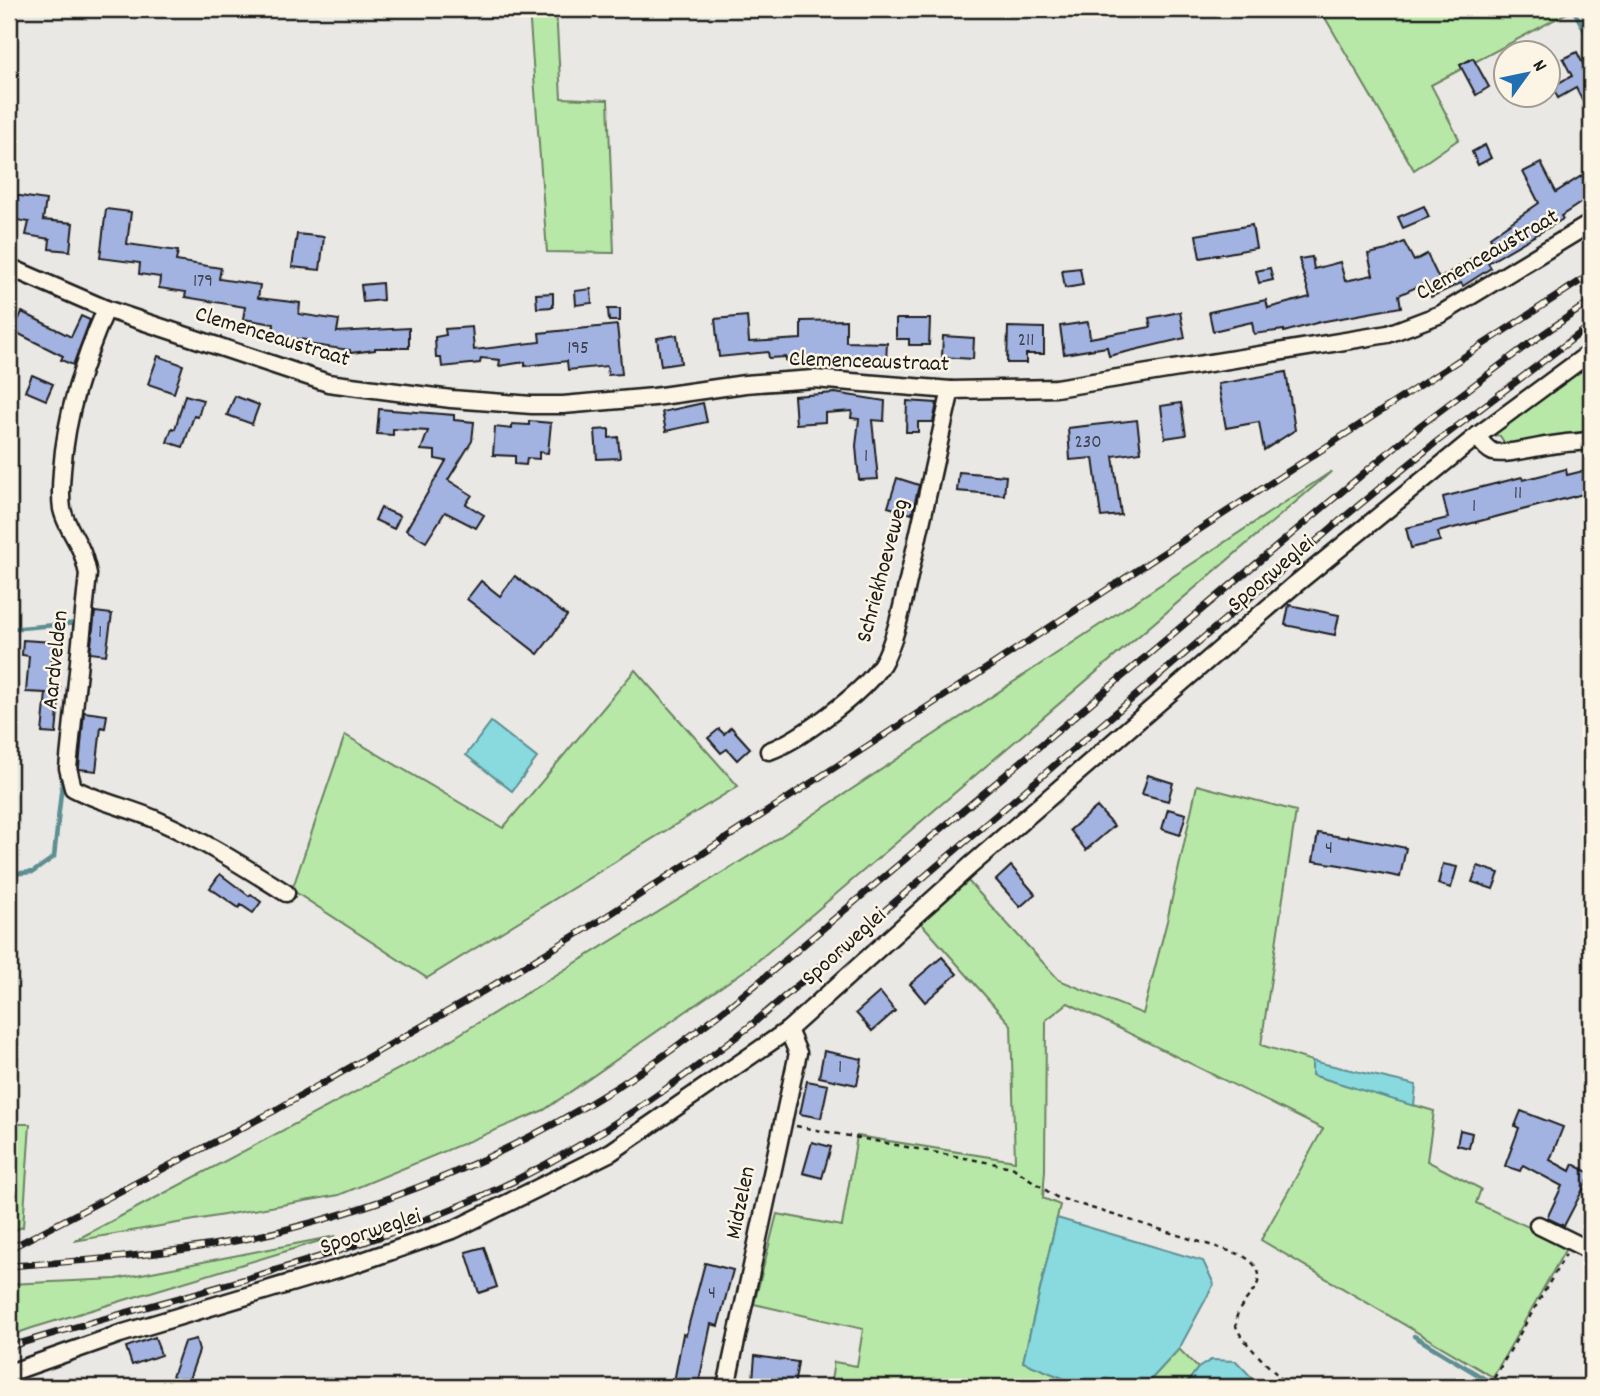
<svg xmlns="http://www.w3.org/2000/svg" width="1600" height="1396" font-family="Dekko,sans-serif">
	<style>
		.green { fill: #b8e8a7; stroke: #6a8262; stroke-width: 2 }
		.water { fill: #88dadf; stroke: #5d8e91; stroke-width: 2 }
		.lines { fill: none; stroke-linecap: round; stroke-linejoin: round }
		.stream { stroke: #5d8e91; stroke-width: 4.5 }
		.building { fill: #a2b3e2; stroke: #1c1c1c; stroke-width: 2 }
		.minor-casing { stroke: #1c1c1c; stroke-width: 21 }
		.path { stroke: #1c1c1c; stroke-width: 2.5; stroke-dasharray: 5 5; stroke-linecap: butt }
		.minor { stroke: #fcf5e5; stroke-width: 16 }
		.rail-casing { stroke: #1c1c1c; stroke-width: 7 }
		.rail { stroke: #fcf5e5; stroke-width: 4.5; stroke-dasharray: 13; stroke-linecap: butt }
		.labels { text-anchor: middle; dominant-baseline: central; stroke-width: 5; stroke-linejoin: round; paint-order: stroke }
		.number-label { font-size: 19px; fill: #3e424e }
		.street-label { font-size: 23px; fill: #1c1c1c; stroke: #fcf5e5 }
	</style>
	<rect width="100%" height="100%" fill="#eae8e4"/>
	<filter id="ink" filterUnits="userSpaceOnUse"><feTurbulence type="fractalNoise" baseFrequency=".0143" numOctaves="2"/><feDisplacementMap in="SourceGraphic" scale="14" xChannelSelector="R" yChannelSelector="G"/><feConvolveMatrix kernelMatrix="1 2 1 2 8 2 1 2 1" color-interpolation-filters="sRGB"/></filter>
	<g filter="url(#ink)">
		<g class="green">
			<path d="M529 9H556L561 98 608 100 614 253 547 252Z"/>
			<path d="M1320 9H1567L1569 12 1431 85 1459 139 1414 170Z"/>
			<path d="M1591 361V433L1526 445 1518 442 1506 445 1500 436 1490 435Z"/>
			<path d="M1332 471 754 964 544 1110 339 1195 74 1241 429 1053 772 842Z"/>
			<path d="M635 670 738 786 427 978 292 890 345 735 503 828Z"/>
			<path d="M1197 785 1296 811 1261 1045 1312 1061V1075L1434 1111 1427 1161 1481 1189 1476 1203 1568 1245 1493 1377 1261 1240 1323 1129 1068 1003 1046 1020 1045 1170 1043 1198 1060 1205 1023 1362 1075 1383 1101 1387H830L834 1362 857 1366 863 1329 754 1304 777 1214 842 1226 857 1136 1015 1161 1011 1025 921 923 968 881 1059 980 1143 1014 1167 921Z"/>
			<path d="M9 1124H30L23 1227 9 1232Z"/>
			<path d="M336 1236 32 1328 9 1336V1284L116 1279Z"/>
			<path d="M1179 1349 1198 1368 1184 1387H1144Z"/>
		</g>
		<g class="water">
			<path d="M491 722 537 758 512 791 466 755Z"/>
			<path d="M1312 1061 1416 1085 1414 1106 1312 1075Z"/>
			<path d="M1057 1218 1203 1261 1214 1284 1179 1349 1144 1387H1101L1075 1383 1023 1362Z"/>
			<path d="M1211 1360 1236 1361 1261 1387H1184L1198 1368Z"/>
		</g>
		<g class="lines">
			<g class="stream">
				<path d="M1573 9 1591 42"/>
				<path d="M9 629 78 623"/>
				<path d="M9 874 33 872 54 857 63 774"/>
				<path d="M1414 1336 1498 1387"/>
			</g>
		</g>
		<g class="building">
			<path d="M1577 52 1591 80V118L1576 88 1558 98 1552 86 1572 76 1563 59Z"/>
			<path d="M1473 58 1489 87 1476 95 1460 65Z"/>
			<path d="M1485 145 1491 158 1478 165 1472 152Z"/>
			<path d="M1541 163 1556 192 1583 175 1587 182 1591 179V196L1561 216 1563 219 1488 263 1491 268 1463 286 1461 283 1431 297 1425 283 1399 295 1401 307 1320 322 1284 332V330L1254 334 1252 322 1213 331 1209 312 1266 300 1268 308 1310 297 1299 259 1312 257 1314 269 1340 262 1345 281 1373 275 1368 254 1387 250 1404 242 1414 261 1427 254 1439 279 1494 244 1490 237 1539 203 1523 172Z"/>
			<path d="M14 195 46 200 43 220 73 223 70 251 49 249 50 239 26 235 29 222 11 219Z"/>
			<path d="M1424 206 1429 217 1403 228 1398 217Z"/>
			<path d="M106 209 131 212 127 244 178 251 176 261 221 268 219 279 260 285 258 298 300 303 299 314 339 320 337 332 409 328V348H375V350L350 353V350L306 344 307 340 273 336 274 324 243 319 245 307 185 297 186 292 159 288 160 277 139 274 140 263 100 258Z"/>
			<path d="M1252 225 1256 248 1200 258 1196 235Z"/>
			<path d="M297 234 324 237 320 270 292 267Z"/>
			<path d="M1080 268 1083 285 1065 288 1062 270Z"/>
			<path d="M1270 268 1273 280 1259 283 1256 271Z"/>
			<path d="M382 283 383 300 363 302 361 285Z"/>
			<path d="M591 289 592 303 576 305 575 291Z"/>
			<path d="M553 293V307L537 308 536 294Z"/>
			<path d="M608 309H620V321H609Z"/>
			<path d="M22 312 71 337 81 316 90 320 73 365 61 360 63 356 13 331Z"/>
			<path d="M1180 312 1185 338 1109 356 1107 347 1064 354 1060 326 1088 322 1090 338 1151 327 1149 318Z"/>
			<path d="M747 316 749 342 801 339V321L846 320V342L887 343 886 362H860V358L786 361V357L769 358 768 352 719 357 715 319Z"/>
			<path d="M896 319H930L929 345H909V339H896Z"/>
			<path d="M617 325 622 374 608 375 607 366 568 370 567 361 525 366V362L499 366 500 360 481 358 480 363 442 367 441 358H436L435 337 446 335 445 329 472 327 474 350 540 342 539 333Z"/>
			<path d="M1008 327 1044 328V354H1026V363H1007Z"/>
			<path d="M677 335 681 363 661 366 657 338Z"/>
			<path d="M943 336 974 338 973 359 942 357Z"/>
			<path d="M158 356 183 365 174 393 148 384Z"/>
			<path d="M1286 372 1295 430 1264 450 1259 422 1226 428 1218 384Z"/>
			<path d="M32 375 53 384 46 400 25 391Z"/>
			<path d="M835 393 885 401 884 421 872 420 878 479 859 480 856 446 859 419 851 418 852 411 825 413V422L796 424 794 396Z"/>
			<path d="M185 395 203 400 198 417 194 416 183 447 167 442 172 428 175 429Z"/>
			<path d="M235 396 259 405 252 424 227 415Z"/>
			<path d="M907 401 937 403 933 422H918V432H906Z"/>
			<path d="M703 403 707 422 666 431 662 412Z"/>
			<path d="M1181 403 1186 435 1165 438 1161 406Z"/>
			<path d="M379 409 454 415V420L474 422 472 441 448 480 472 495 466 504 484 515 476 528 445 512 426 542 406 530 446 461 435 459V451L421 450 428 431 393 429V435L377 434Z"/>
			<path d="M1137 420 1141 452 1113 456 1121 515 1101 517 1093 458 1070 460 1068 428Z"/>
			<path d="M529 421 551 423 548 453 539 452V459L527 458 526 465 515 464V456L493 455 495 427 512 429V424L529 425Z"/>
			<path d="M609 429V438L618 437 620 458 597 459 595 430Z"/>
			<path d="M1566 469 1567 475 1591 469V492L1438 532 1440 541 1411 548 1406 528 1448 518 1443 497 1522 477 1523 480Z"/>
			<path d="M959 472 1006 476 1004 495 957 491Z"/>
			<path d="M897 478 919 485 912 514 888 507Z"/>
			<path d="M381 508 400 516 394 529 375 520Z"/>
			<path d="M515 576 567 616 538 654 467 599 481 581 500 596Z"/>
			<path d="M1289 605 1339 615 1335 635 1285 625Z"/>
			<path d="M95 612 112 614 106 655 90 653Z"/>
			<path d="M23 640 53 642 50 686 60 687 56 734 42 733 46 693 26 692 29 656 22 655Z"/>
			<path d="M84 712 107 715 105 728 101 727 96 771 79 769V767Z"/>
			<path d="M731 727 750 748 737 760 727 749 721 753 708 738 719 729 724 734Z"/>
			<path d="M1148 775 1173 783 1168 801 1142 794Z"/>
			<path d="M1097 807 1114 826 1086 850 1070 830Z"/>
			<path d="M1168 809 1186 814 1180 835 1162 829Z"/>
			<path d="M1318 833 1348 838V836L1406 848 1400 877 1340 865 1313 861Z"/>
			<path d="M1443 864 1457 867 1451 888 1438 884Z"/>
			<path d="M1011 866 1035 894 1020 907 996 880Z"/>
			<path d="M1478 866 1499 873 1493 889 1472 882Z"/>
			<path d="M220 874 249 896 251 894 261 902 253 913 241 905 239 908 210 888Z"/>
			<path d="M942 957 957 974 925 1002 910 984Z"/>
			<path d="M880 992 895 1011 872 1031 856 1013Z"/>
			<path d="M824 1051 862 1059 857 1085 819 1077Z"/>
			<path d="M807 1081 828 1085 821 1118 800 1114Z"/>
			<path d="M1521 1111 1563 1127 1550 1160 1570 1171 1573 1164 1591 1174 1564 1226 1547 1218 1562 1186 1523 1165 1520 1171 1505 1166 1519 1128 1515 1126Z"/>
			<path d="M1460 1130 1472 1133 1469 1148 1457 1145Z"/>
			<path d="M812 1142 831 1147 822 1178 803 1173Z"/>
			<path d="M484 1247 497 1287 479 1293 466 1252Z"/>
			<path d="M705 1263 733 1270 718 1326 711 1324 698 1387H673L683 1334 686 1335Z"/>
			<path d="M155 1337 161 1355 132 1365 126 1347Z"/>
			<path d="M196 1339 199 1351 188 1382 172 1377 184 1342Z"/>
			<path d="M755 1356 798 1362 794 1387H760L761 1381 753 1380Z"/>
		</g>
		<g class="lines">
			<g class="minor-casing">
				<g id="minor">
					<path d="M9 267 106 309 328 383 451 399 532 405H563L654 397 745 384 814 379 951 390 1056 388 1388 334 1441 314 1591 223"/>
					<path d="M106 309C83 362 66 414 62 471 61 483 60 496 62 509 65 523 74 535 80 548 84 556 86 565 88 574L68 768 73 788C101 803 131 808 159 821 204 841 245 867 286 893"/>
					<path d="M1477 436C1481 442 1486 449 1493 452 1505 456 1544 445 1559 444 1570 442 1579 443 1591 440"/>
					<path d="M769 751C800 740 864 692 882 664 896 641 905 594 911 567 925 508 937 449 951 390"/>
					<path d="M1538 1225 1591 1251"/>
					<path d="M9 1373 120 1334 354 1264 455 1229 611 1152 788 1030 969 867 1292 587 1477 436 1591 352"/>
					<path d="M726 1387 798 1053 788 1030"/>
				</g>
			</g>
			<g class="path">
				<path d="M796 1126 1012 1167 1056 1197 1242 1255C1285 1282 1233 1297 1236 1325 1237 1338 1279 1376 1290 1387"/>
				<path d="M1489 1387 1566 1254"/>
			</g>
			<use href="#minor" class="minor"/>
			<g class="rail-casing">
				<g id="rail">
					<path d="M9 1249 274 1111 487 989 607 916 1591 274"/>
					<path d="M9 1266C85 1261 160 1255 235 1241 371 1214 500 1160 617 1087 671 1053 721 1013 770 973L1421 425 1523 348 1591 301"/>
					<path d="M9 1347C178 1294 356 1259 516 1180 600 1138 676 1084 750 1026L1342 519 1435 443 1591 325"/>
				</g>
			</g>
			<use href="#rail" class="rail"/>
		</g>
	</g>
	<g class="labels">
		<g class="number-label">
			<text x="203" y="282">179</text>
			<text x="1026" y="341">211</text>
			<text x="578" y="349">195</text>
			<text x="1088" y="443">230</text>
			<text x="866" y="457">1</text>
			<text x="1518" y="494">11</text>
			<text x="1474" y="507">1</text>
			<text x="100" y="633">1</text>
			<text x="1329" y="849">4</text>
			<text x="840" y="1068">1</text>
			<text x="712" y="1294">4</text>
		</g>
		<g class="street-label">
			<text transform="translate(1488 256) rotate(-30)">Clemenceaustraat</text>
			<text transform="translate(272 338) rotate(17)">Clemenceaustraat</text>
			<text transform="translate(869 363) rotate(2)">Clemenceaustraat</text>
			<text transform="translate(884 571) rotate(-75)">Schriekhoeveweg</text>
			<text transform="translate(1272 575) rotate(-40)">Spoorweglei</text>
			<text transform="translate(57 660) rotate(-84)">Aardvelden</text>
			<text transform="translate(845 948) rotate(-42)">Spoorweglei</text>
			<text transform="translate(742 1203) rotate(-78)">Midzelen</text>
			<text transform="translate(371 1233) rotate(-18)">Spoorweglei</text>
		</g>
	</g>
	<rect width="1600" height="1396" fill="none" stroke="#fcf5e5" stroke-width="35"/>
	<rect x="18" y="18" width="1565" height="1361" fill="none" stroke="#1c1c1c" stroke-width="2.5" filter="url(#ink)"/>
	<g transform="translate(1527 74) rotate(57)"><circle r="33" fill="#fcf5e5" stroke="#a29e95" stroke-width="2"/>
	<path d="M0-5L12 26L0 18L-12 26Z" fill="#1f6fb2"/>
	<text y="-10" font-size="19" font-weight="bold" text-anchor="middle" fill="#1c1c1c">N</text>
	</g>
</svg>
